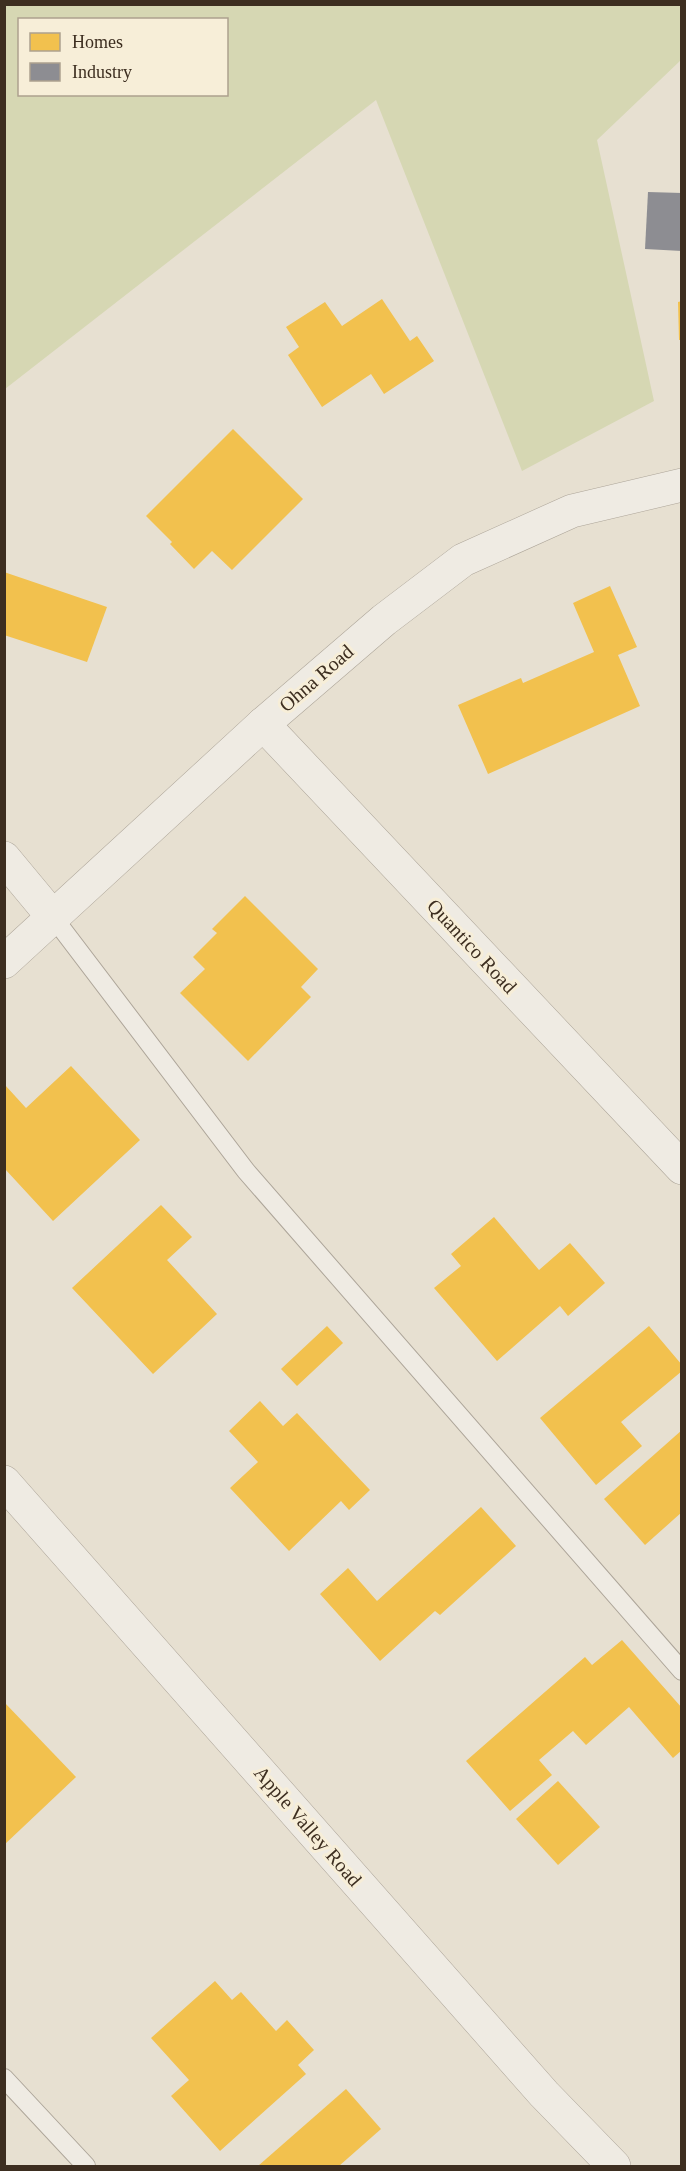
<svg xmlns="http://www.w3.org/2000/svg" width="686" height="2171" font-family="'Times New Roman',serif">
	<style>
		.green { fill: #d6d7b3; fill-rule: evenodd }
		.homes { fill: #f2c14e }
		.industry { fill: #8d8d92 }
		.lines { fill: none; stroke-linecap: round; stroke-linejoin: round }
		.service-casing { stroke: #ada599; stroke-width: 20 }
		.minor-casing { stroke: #ada599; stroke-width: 34 }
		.tertiary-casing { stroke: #ada599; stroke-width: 34 }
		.service { stroke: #efebe3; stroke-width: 18 }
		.minor { stroke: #efebe3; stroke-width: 33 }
		.tertiary { stroke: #efebe3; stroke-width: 33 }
		.labels { text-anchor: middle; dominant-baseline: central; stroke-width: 6; stroke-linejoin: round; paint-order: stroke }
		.street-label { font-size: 20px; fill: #3d2e20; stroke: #f7eed8 }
	</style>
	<rect width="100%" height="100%" fill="#e7e0d1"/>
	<path class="green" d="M5 4 681 5V60L597 140 654 401 522 471 376 100 5 389ZM20 20H226V94H20Z"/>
	<g class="homes">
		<path d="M382 299 410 341 417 336 434 361 384 394 371 374 322 407 288 355 299 347 286 327 325 302 342 326Z"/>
		<path d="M682 301V340H679L678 302Z"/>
		<path d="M233 429 303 499 232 570 212 551 194 569 170 544 172 542 146 516Z"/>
		<path d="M4 572 107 607 87 662 4 635Z"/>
		<path d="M610 586 637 647 618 655 640 706 488 774 458 705 521 678 523 683 594 652 573 603Z"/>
		<path d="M245 896 318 969 301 987 311 997 248 1061 180 993 205 969 193 957 217 933 212 929Z"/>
		<path d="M71 1066 140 1140 53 1221 5 1169V1085L26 1108Z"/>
		<path d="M161 1205 192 1237 167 1260 217 1314 153 1374 72 1288Z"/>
		<path d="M494 1217 539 1270 570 1243 605 1283 568 1316 560 1306 497 1361 434 1288 461 1266 451 1254Z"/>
		<path d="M327 1326 343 1343 297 1386 281 1369Z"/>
		<path d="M649 1326 682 1365V1371L621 1422 642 1446 596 1485 540 1418Z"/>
		<path d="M260 1401 283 1426 297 1413 370 1490 349 1510 341 1501 289 1551 230 1488 258 1462 229 1431Z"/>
		<path d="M682 1430V1512L645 1545 604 1499Z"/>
		<path d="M481 1507 516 1546 440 1615 435 1611 380 1661 320 1594 348 1568 377 1601Z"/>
		<path d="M622 1640 682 1708V1750L673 1758 629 1707 586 1745 573 1731 539 1760 552 1775 510 1811 466 1761 585 1657 592 1665Z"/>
		<path d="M4 1702 76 1777 4 1845Z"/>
		<path d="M558 1781 600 1827 558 1865 516 1819Z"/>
		<path d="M215 1981 232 2000 241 1992 276 2031 287 2020 314 2050 298 2065 306 2074 220 2151 171 2096 189 2080 151 2038Z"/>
		<path d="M346 2089 381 2129 339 2166H258Z"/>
	</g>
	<path class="industry" d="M648 192 682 193V251L645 249Z"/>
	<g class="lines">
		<g class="service-casing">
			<g id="service">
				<path d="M53 917 246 1171 682 1671"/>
				<path d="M4 2078 86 2166"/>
			</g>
		</g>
		<g class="minor-casing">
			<g id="minor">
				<path d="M263 724 682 1168"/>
				<path d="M4 858 53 917"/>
				<path d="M4 962 263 724 384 620 463 560 572 511 682 485"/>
			</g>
		</g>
		<g class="tertiary-casing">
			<path id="tertiary" d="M4 1482 544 2094 614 2166"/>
		</g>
		<use href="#service" class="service"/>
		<use href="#minor" class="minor"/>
		<use href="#tertiary" class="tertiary"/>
	</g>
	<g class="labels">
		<g class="street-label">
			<text transform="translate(316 678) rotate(-41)">Ohna Road</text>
			<text transform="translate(472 946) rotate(47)">Quantico Road</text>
			<text transform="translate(308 1826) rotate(49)">Apple Valley Road</text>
		</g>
	</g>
	<rect width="686" height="2171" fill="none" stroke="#3d2e20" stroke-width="12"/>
	<rect x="18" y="18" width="210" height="78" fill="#f7eed8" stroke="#ada18e" stroke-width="1.5"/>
	<rect x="30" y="33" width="30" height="18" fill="#f2c14e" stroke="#ada18e" stroke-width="1.5"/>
	<text x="72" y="48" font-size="18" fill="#3d2e20">Homes</text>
	<rect x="30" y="63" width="30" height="18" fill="#8d8d92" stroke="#ada18e" stroke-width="1.5"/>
	<text x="72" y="78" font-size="18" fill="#3d2e20">Industry</text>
</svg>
